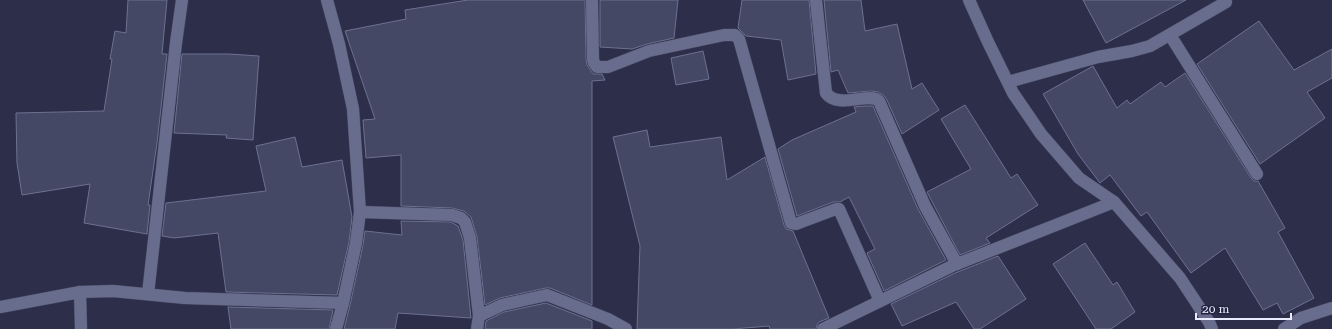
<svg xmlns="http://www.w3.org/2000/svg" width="1332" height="329" font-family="'Roboto Serif',serif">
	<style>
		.building { fill: #444865; stroke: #6d7191 }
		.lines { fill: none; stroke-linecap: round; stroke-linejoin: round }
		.minor-casing { stroke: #474962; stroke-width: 13 }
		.minor { stroke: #696d8d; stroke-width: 12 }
	</style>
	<rect width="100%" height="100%" fill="#2c2e4a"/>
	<g class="building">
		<path d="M128 0H167L162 54H167L157 143 148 205H150L147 234 84 223 90 184 22 195 17 163 16 113 104 111 112 59H110L115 31 126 33Z"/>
		<path d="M468 0H585L586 59 587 65 593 74H602L605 80 592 81V305L550 288H546L500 298 485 305 477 237 471 217 464 211 452 208 401 206V155L366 158 363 120 375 119 345 31 406 19 405 10Z"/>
		<path d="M600 0H678L674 38 647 44 632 49 600 47Z"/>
		<path d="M742 0H809L816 74 788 80 781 40 746 36 738 28Z"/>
		<path d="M824 0H861L865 31 897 24 912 89 922 83 939 110 902 134 886 98 883 95 878 92 871 91 848 93 838 70 831 72Z"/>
		<path d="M1083 0H1186L1106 43Z"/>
		<path d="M1259 21 1294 70 1332 49V78L1307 92 1325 118 1260 164 1197 64Z"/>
		<path d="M703 51 709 79 676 85 671 58Z"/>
		<path d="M182 54H229L259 56 253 140 226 138 227 135 174 133Z"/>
		<path d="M1093 66 1117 108 1127 100 1130 104 1161 82 1165 87 1185 73 1251 178 1254 181H1258L1285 228 1278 232 1314 298 1283 314 1277 303 1263 310 1225 248 1191 273 1147 212 1141 216 1110 175 1100 183 1078 154 1043 94Z"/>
		<path d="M965 105 1011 178 1017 174 1038 205 986 238 990 243 960 255 927 192 971 169 941 119Z"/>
		<path d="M865 106H873L918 209 946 260 884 291 867 253 875 249 849 197 840 202H833L797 216 778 149 792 140 856 112 854 107Z"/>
		<path d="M647 130 650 147 721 137 727 180 765 157 784 225 786 229 793 231 829 318 819 322 817 325 816 329H770L769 326 733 329H637L640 246 613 137Z"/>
		<path d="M295 137 302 167 342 160 352 217 349 242 337 295 226 292 218 233 174 238 162 236 166 203 266 191 256 146Z"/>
		<path d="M401 221 451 222 458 226 463 240 471 318 398 313 395 329H344L350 305 363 245 365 231 402 235Z"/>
		<path d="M1085 243 1113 285 1117 282 1135 312 1111 329H1096L1053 264Z"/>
		<path d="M998 256 1026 299 980 329H974L956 302 902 326 891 304 955 273Z"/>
		<path d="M546 303 592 321V329H485L486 321 504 312Z"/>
		<path d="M228 307 333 310 329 329H231Z"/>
	</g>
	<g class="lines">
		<g class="minor-casing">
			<g id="minor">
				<path d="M327 0 339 44 353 109 360 212 356 243 343 303 336 329"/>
				<path d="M592 0 593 59 594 63 597 67H608L649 51 724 35H735L739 39 791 223 796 224 836 209H839L880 301"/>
				<path d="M816 0 826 93C835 106 857 98 870 98L876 99 879 101 925 206 957 264"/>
				<path d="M969 0 988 42 1013 93 1041 134 1079 178 1114 202 1180 278 1209 322 1212 329"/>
				<path d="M1170 35 1257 174"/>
				<path d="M1008 82 1098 57 1132 51 1150 46 1226 2"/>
				<path d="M360 212 452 215 461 218 465 222 470 238 479 316"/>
				<path d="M80 292 81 329"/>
				<path d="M148 294 176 43 182 0"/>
				<path d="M0 307 80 292 113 291 185 298 343 303"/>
				<path d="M477 329 479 316 502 305 547 295 608 319 626 329"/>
				<path d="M823 329 952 266 1114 202"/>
				<path d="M1284 329 1301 318 1332 308"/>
			</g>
		</g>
		<use href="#minor" class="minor"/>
	</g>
	<path d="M1196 313v6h95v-6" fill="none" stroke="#e9ecff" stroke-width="2"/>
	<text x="1202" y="313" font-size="12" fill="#e9ecff" stroke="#22243f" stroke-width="3" paint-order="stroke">20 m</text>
</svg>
